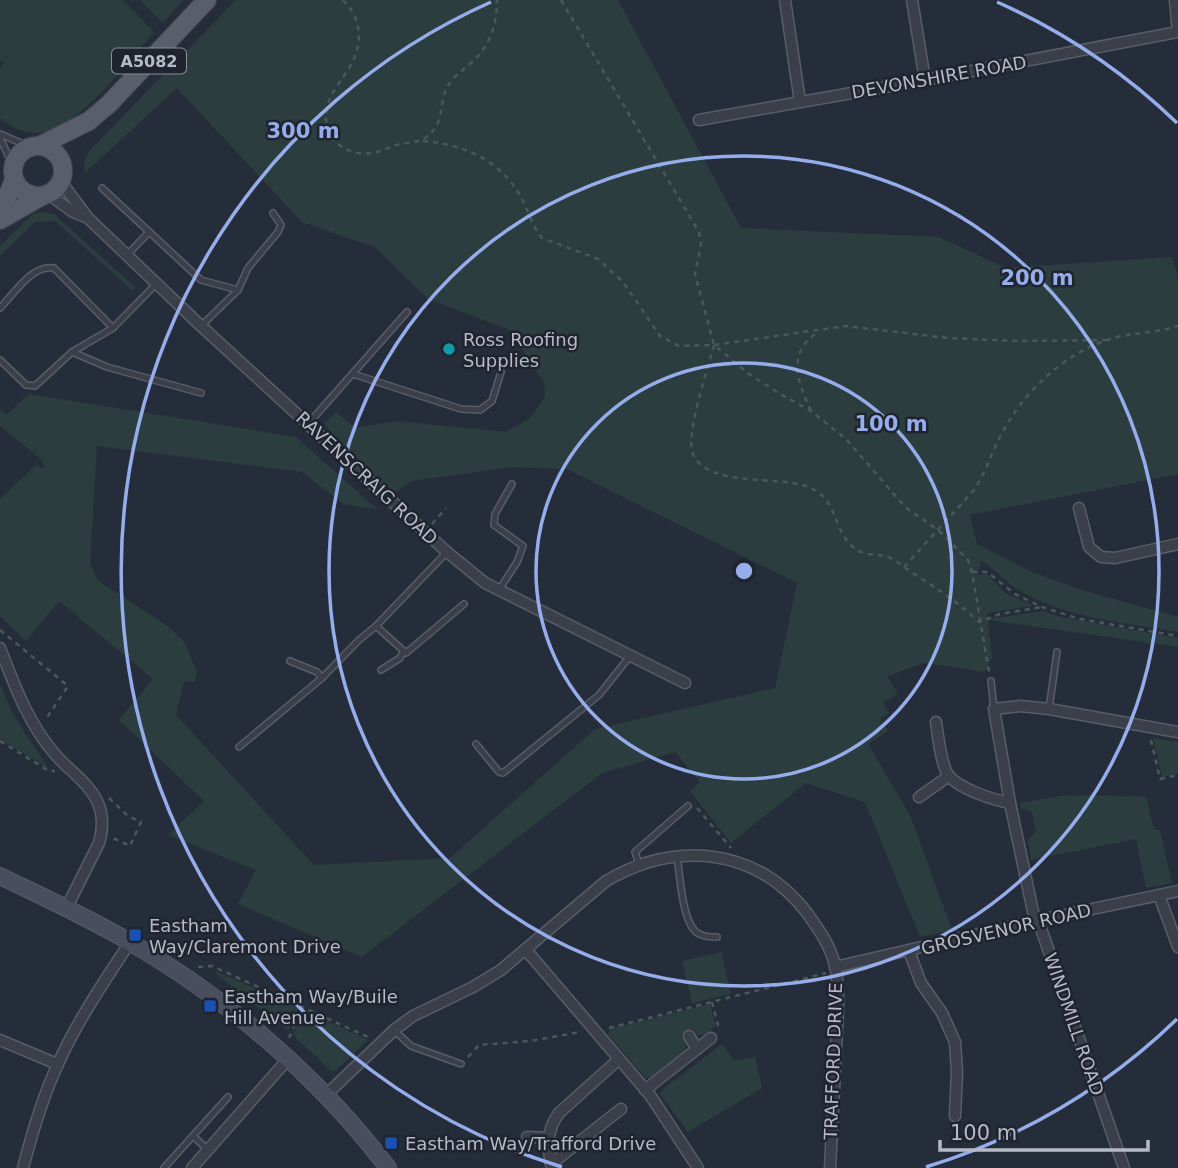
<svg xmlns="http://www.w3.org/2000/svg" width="1178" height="1168" font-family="'DejaVu Sans',sans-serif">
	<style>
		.green { fill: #2c3d3f }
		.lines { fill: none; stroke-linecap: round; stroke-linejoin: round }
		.lane-casing { stroke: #585d68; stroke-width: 8 }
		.street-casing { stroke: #585d68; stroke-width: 13 }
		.secondary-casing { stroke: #585d68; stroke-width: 18 }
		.primary-casing { stroke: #434853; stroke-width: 20 }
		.path { stroke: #4a585c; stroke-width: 2.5; stroke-dasharray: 5 5; stroke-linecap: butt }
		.lane { stroke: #3a3f4a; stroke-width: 5 }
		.street { stroke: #3a3f4a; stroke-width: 10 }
		.secondary { stroke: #484e5d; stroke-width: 16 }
		.primary { stroke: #585e6a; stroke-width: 18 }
		.ring { fill: none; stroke: #95adeb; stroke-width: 3.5 }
		.culture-dot { fill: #0f9aa8; stroke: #1f242f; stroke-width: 2.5 }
		.transit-dot { fill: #1a4fb4; stroke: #1f242f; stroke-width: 2.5 }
		.labels { text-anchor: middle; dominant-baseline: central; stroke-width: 5; stroke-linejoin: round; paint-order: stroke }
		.shield { fill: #1f242f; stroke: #888d99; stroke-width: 2 }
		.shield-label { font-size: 16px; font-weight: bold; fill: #b5bac6 }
		.street-label { font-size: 18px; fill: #b5bac6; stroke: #1f242f }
		.poi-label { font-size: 18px; fill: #b5bac6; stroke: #1f242f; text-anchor: start }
		.centre { fill: #95adeb; stroke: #1f242f; stroke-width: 3.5 }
		.ring-label { font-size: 21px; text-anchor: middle; font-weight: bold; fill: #95adeb; stroke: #1f242f; stroke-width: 5; stroke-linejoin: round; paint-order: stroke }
	</style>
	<rect width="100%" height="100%" fill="#262d3a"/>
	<g class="green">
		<path d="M0 0H123L154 32C128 61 77 133 35 133 21 133 10 126 0 118V69L4 62 0 60Z"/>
		<path d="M140 0H183L163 23Z"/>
		<path d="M236 0H618L741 228 939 237 1006 268 1172 257 1178 277V474L970 515 977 544 1032 572 1082 590 1178 617V632C1125 623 1067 618 1020 591 1006 583 996 569 981 561L978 575 987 574 1005 593 1034 606 987 613 988 619 1043 611 1061 617 1178 638V647L988 620 992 658 984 672 925 663 887 676 898 694 883 703 889 713 880 718 888 731 868 744 910 815 952 930 920 937 865 802 806 783 731 843 690 791 700 782 675 752 602 773 362 957 238 904 256 870 168 835 204 801 119 720 153 679 59 601 26 641 0 616V499L36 465 44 469 43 461 0 426V410L6 415 29 394 296 437 377 509 343 504 302 472 97 446 90 563 97 580 169 627 185 643 197 673 195 682 184 681 176 715 314 865 450 858 595 729 775 688 797 583 567 469 512 467 412 481 394 493 346 449 324 424 336 412 356 428 395 421 506 432 529 419 545 397 544 383 510 330 428 299 375 247 302 222 177 88 85 173 84 162 89 151Z"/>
		<path d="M42 212 54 214 135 287 133 291 55 221 35 222 0 256V246L33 214Z"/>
		<path d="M0 685 14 716 49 769 0 739Z"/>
		<path d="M1153 738 1178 742V774L1162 777Z"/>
		<path d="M1088 795 1146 797 1154 830H1160L1172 883 1146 888 1136 839 1031 860 1028 840 1036 832 1032 812 1021 808 1020 803 1060 796Z"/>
		<path d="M721 952 731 994 692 1003 682 961Z"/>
		<path d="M216 971 299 1008 288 1031 215 973Z"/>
		<path d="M710 1004 716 1026 705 1035H698L692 1029 681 1036 686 1043 685 1050 651 1077 646 1078 608 1034 610 1029Z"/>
		<path d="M304 1010 368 1040 335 1071H331L293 1035Z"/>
		<path d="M722 1044 733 1059 741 1060 755 1057 762 1088 688 1132 660 1094 663 1089Z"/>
	</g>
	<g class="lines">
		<g class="lane-casing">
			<g id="lane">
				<path d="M0 134 30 147"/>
				<path d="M0 138 13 166"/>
				<path d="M102 188 201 280 238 290"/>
				<path d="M127 255 149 232"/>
				<path d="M0 308C14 294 32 264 54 268L113 328"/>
				<path d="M201 326 238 290 248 268 278 232 281 225 273 213"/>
				<path d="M72 352 107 367 201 393"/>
				<path d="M0 360 26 385 35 386 72 352 113 328 157 283"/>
				<path d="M353 374 461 409 480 410 492 401 501 372"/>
				<path d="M308 424 407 312"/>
				<path d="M499 590 517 562 523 546 494 525 495 514 512 484"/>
				<path d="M376 626 406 653 464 604"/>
				<path d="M290 661 317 672 322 678"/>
				<path d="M381 670 400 658 403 652"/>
				<path d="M991 681 994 709"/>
				<path d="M1049 709 1057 652"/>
				<path d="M476 744 499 772 503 773 599 695 630 656"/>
				<path d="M239 747 322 678 359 640 376 626 447 552"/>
				<path d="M677 856C680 875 682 920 696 932 703 937 709 937 717 937"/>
				<path d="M639 864 635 852 688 806"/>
				<path d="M394 1030 411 1046 461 1064"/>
				<path d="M193 1136 208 1150"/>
				<path d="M164 1168 228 1097"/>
			</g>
		</g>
		<g class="street-casing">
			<g id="street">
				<path d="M785 0 800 102"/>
				<path d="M912 0 925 80"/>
				<path d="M1175 0 1178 32"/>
				<path d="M699 120 925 80 1178 32"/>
				<path d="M61 182 88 218 201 326 447 552 485 583 685 683"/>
				<path d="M48 194 73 212 88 218"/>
				<path d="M1079 508 1089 547 1101 557 1115 558 1178 544"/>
				<path d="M0 648C14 684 28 723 54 753 67 769 88 782 97 801 104 815 103 829 99 843L66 909"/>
				<path d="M936 722C938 735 941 766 949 776 960 789 993 800 1010 803"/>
				<path d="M919 797 949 776"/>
				<path d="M1159 895 1178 947"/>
				<path d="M1038 920 1124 1168"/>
				<path d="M1035 921 1010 803 994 709 1021 706 1049 709 1178 732"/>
				<path d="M526 950 650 1095 698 1168"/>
				<path d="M909 951 921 983 942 1013 955 1042 957 1072 955 1116"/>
				<path d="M835 967 1035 921 1178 891"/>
				<path d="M689 1036 697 1049"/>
				<path d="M0 1040 57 1064"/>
				<path d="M645 1090 711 1038"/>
				<path d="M326 1095 394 1030 413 1016 473 987 501 970 606 881C676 840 756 847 807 913 820 931 832 948 836 970 840 996 837 1024 836 1050 834 1090 832 1129 830 1168"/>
				<path d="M527 1137 548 1138"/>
				<path d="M551 1164 621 1109"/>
				<path d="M23 1168C32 1133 42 1098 58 1064 77 1021 104 982 130 942"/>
				<path d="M192 1168 288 1059"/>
				<path d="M552 1168C547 1147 546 1131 559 1113L619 1059"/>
			</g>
		</g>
		<g class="secondary-casing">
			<path id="secondary" d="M0 876C43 897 87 917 128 941 227 998 319 1077 388 1168"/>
		</g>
		<g class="primary-casing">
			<g id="primary">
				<circle cx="38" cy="171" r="25"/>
				<path d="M39 146 89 121 109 104 207 0"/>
				<path d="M0 214 14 180"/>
				<path d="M0 220 42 196"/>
			</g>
		</g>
		<g class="path">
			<path d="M343 0C351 8 356 16 358 27 366 73 315 88 328 130 334 147 355 156 372 153 381 152 389 147 397 145 411 141 421 144 431 133 443 121 440 104 446 89 452 77 462 71 472 62 490 46 497 24 497 0"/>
			<path d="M561 0 699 232 701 245 695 274 714 345 749 374 780 394 811 411 846 439 905 507 938 530 968 560 972 572 989 672"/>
			<path d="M423 141C464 144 502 161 522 199 529 212 532 226 542 238L598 259 623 282 660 336 679 346 714 345 845 326 948 338 1020 341 1106 340"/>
			<path d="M714 345C708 368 685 436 693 454 706 487 778 476 806 486 840 498 831 528 853 547 864 557 876 553 888 557 896 560 904 567 911 572 935 587 958 602 979 622L1000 614 1042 607"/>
			<path d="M811 411C797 380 786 353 819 331"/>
			<path d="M432 524 446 508"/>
			<path d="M904 567 974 490C985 473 991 455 1000 437 1021 395 1060 357 1104 341 1128 332 1154 334 1178 326"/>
			<path d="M972 572H987L1015 594 1042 607 1080 619 1178 636"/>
			<path d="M0 630 68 686 46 719"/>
			<path d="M1151 740 1160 779 1178 775"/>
			<path d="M0 741 49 771H55"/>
			<path d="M109 798 128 816 141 822 130 846 111 837"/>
			<path d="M697 808 731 848"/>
			<path d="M198 967 212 966 368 1037"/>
			<path d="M712 1002 719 1029"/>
			<path d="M609 1028 826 973"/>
			<path d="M289 1038 303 1007"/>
			<path d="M468 1057 479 1045 530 1041 581 1032"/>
		</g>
		<use href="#lane" class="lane"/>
		<use href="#street" class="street"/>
		<use href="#secondary" class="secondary"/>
		<use href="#primary" class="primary"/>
	</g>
	<g class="ring">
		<circle cx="744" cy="571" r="208"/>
		<circle cx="744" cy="571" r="415"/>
		<path d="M1177 1019A623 623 0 0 1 926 1167M562 1167A623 623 0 0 1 491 2M997 2A623 623 0 0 1 1177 123"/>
	</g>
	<circle class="culture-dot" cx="449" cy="349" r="7"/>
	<g class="transit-dot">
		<rect x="128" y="928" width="14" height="14" rx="3.5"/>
		<rect x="203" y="999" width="14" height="14" rx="3.5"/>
		<rect x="384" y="1136" width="14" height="14" rx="3.5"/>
	</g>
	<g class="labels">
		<rect class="shield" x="112" y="48.5" width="74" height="25" rx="5"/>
		<g class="shield-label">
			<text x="149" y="61">A5082</text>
		</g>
		<g class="street-label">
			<text transform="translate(939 77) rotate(-10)">DEVONSHIRE ROAD</text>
			<text transform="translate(367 478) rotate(43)">RAVENSCRAIG ROAD</text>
			<text transform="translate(1006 929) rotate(-13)">GROSVENOR ROAD</text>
			<text transform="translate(1074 1024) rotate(71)">WINDMILL ROAD</text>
			<text transform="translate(833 1061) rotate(-88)">TRAFFORD DRIVE</text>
		</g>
		<g class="poi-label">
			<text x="463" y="339">Ross Roofing<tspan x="463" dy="21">Supplies</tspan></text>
			<text x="149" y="925">Eastham<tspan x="149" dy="21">Way/Claremont Drive</tspan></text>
			<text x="224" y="996">Eastham Way/Buile<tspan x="224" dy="21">Hill Avenue</tspan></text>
			<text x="405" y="1143">Eastham Way/Trafford Drive</text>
		</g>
	</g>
	<circle cx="744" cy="571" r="10" class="centre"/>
	<g class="ring-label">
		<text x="303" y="138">300 m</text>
		<text x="1037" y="285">200 m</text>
		<text x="891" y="431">100 m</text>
	</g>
	<path d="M940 1140v10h208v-10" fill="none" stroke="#b5bac6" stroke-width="3.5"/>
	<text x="950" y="1140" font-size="21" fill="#b5bac6" stroke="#1f242f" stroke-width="5" paint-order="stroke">100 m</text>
</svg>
